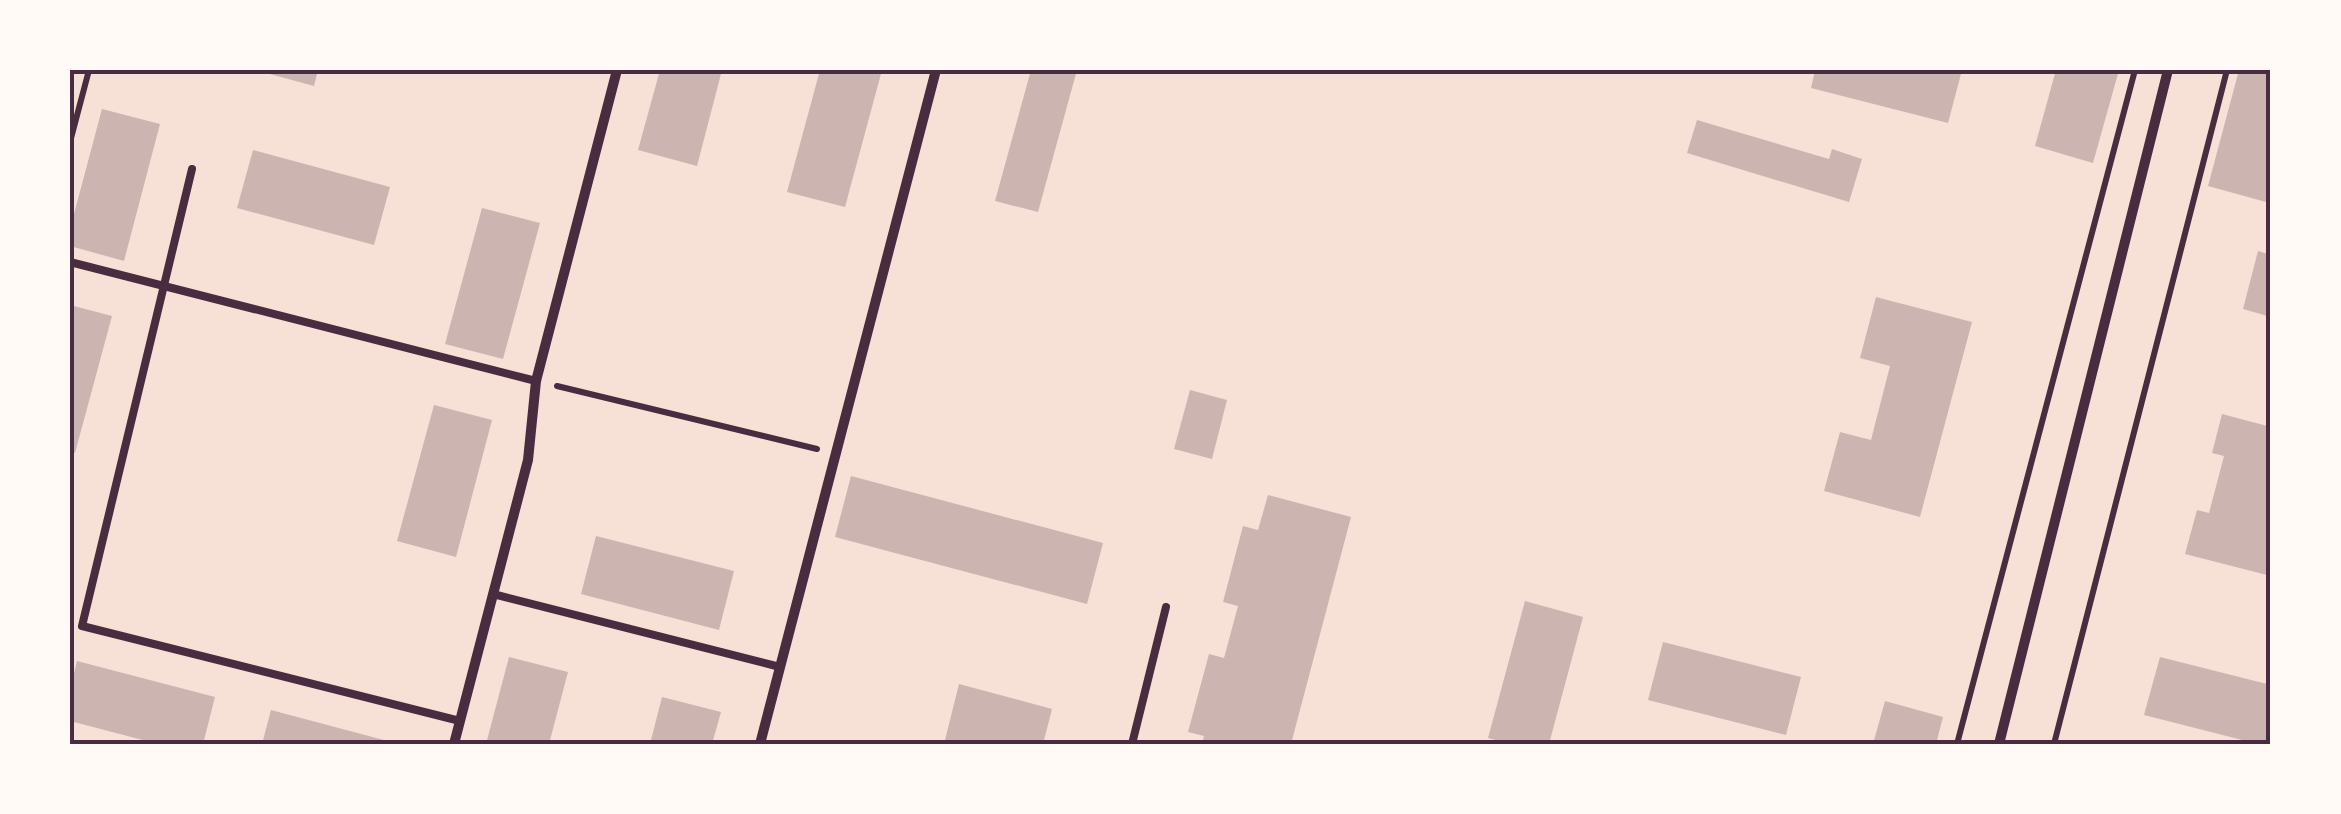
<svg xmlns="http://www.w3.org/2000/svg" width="2341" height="814" font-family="Helvetica,sans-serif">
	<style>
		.building { fill: #ccb4b1 }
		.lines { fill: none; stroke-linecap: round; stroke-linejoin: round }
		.path { stroke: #4a2c40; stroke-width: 6 }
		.service { stroke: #4a2c40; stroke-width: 8 }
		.minor { stroke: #4a2c40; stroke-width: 10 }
		.neatline { fill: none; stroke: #4a2c40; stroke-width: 4 }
	</style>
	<rect width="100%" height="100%" fill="#f7e1d7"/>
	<g class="building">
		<path d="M255 70H318L314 86Z"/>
		<path d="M660 70H722L697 166 638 150Z"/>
		<path d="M820 70H882L845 207 787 192Z"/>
		<path d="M1031 70H1077L1038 212 995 201Z"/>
		<path d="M1815 70H1962L1948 123 1811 88Z"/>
		<path d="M2056 70H2119L2093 163 2035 146Z"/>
		<path d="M2239 70H2271V183L2266 202 2208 186Z"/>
		<path d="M102 109 160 124 124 261 70 246V229Z"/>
		<path d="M1697 120 1829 159 1832 149 1862 159 1849 202 1687 153Z"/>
		<path d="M253 150 390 187 374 245 237 208Z"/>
		<path d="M482 208 540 223 503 359 445 344Z"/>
		<path d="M2258 251 2271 255V317L2243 309Z"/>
		<path d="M1876 297 1972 322 1920 517 1824 491 1840 432 1871 440 1890 366 1860 358Z"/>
		<path d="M70 305 112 316 75 453 70 451Z"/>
		<path d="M1190 390 1227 400 1212 459 1174 449Z"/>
		<path d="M434 405 492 420 456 557 397 541Z"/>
		<path d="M2222 414 2271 427V559L2267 575 2185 554 2197 510 2209 513 2224 456 2212 453Z"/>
		<path d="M851 476 1103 543 1087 604 835 537Z"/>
		<path d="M1268 495 1351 517 1291 744H1202L1204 736 1188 732 1209 654 1224 658 1238 606 1223 602 1243 526 1258 530Z"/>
		<path d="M596 536 734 571 719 630 581 594Z"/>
		<path d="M1525 601 1583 617 1549 744H1510L1488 738Z"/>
		<path d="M1663 642 1801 677 1786 735 1648 700Z"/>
		<path d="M509 657 568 672 549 744H486Z"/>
		<path d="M2160 657 2271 685V744H2258L2144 715Z"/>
		<path d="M77 661 215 697 203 744H158L70 721V690Z"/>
		<path d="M959 684 1052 709 1043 744H944Z"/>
		<path d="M662 697 721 712 712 744H650Z"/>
		<path d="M1885 701 1943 717 1936 744H1873Z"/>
		<path d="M271 710 395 743V744H262Z"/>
	</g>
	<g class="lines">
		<g class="path">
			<path d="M70 142 89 70"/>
			<path d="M557 386 817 449"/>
			<path d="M70 743 73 744"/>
			<path d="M1957 744 2135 70"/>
			<path d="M2054 744 2227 70"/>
		</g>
		<g class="service">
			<path d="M192 169 82 626 460 721"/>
			<path d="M70 262 536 381"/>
			<path d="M493 594 780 667"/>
			<path d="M1132 744 1166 607"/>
		</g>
		<g class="minor">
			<path d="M454 744 528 460 536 381 617 70"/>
			<path d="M760 744 936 70"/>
			<path d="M1999 744 2168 70"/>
		</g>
	</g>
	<rect width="2341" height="814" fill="none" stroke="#fffaf5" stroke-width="145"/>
	<rect x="72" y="72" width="2196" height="670" class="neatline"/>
</svg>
